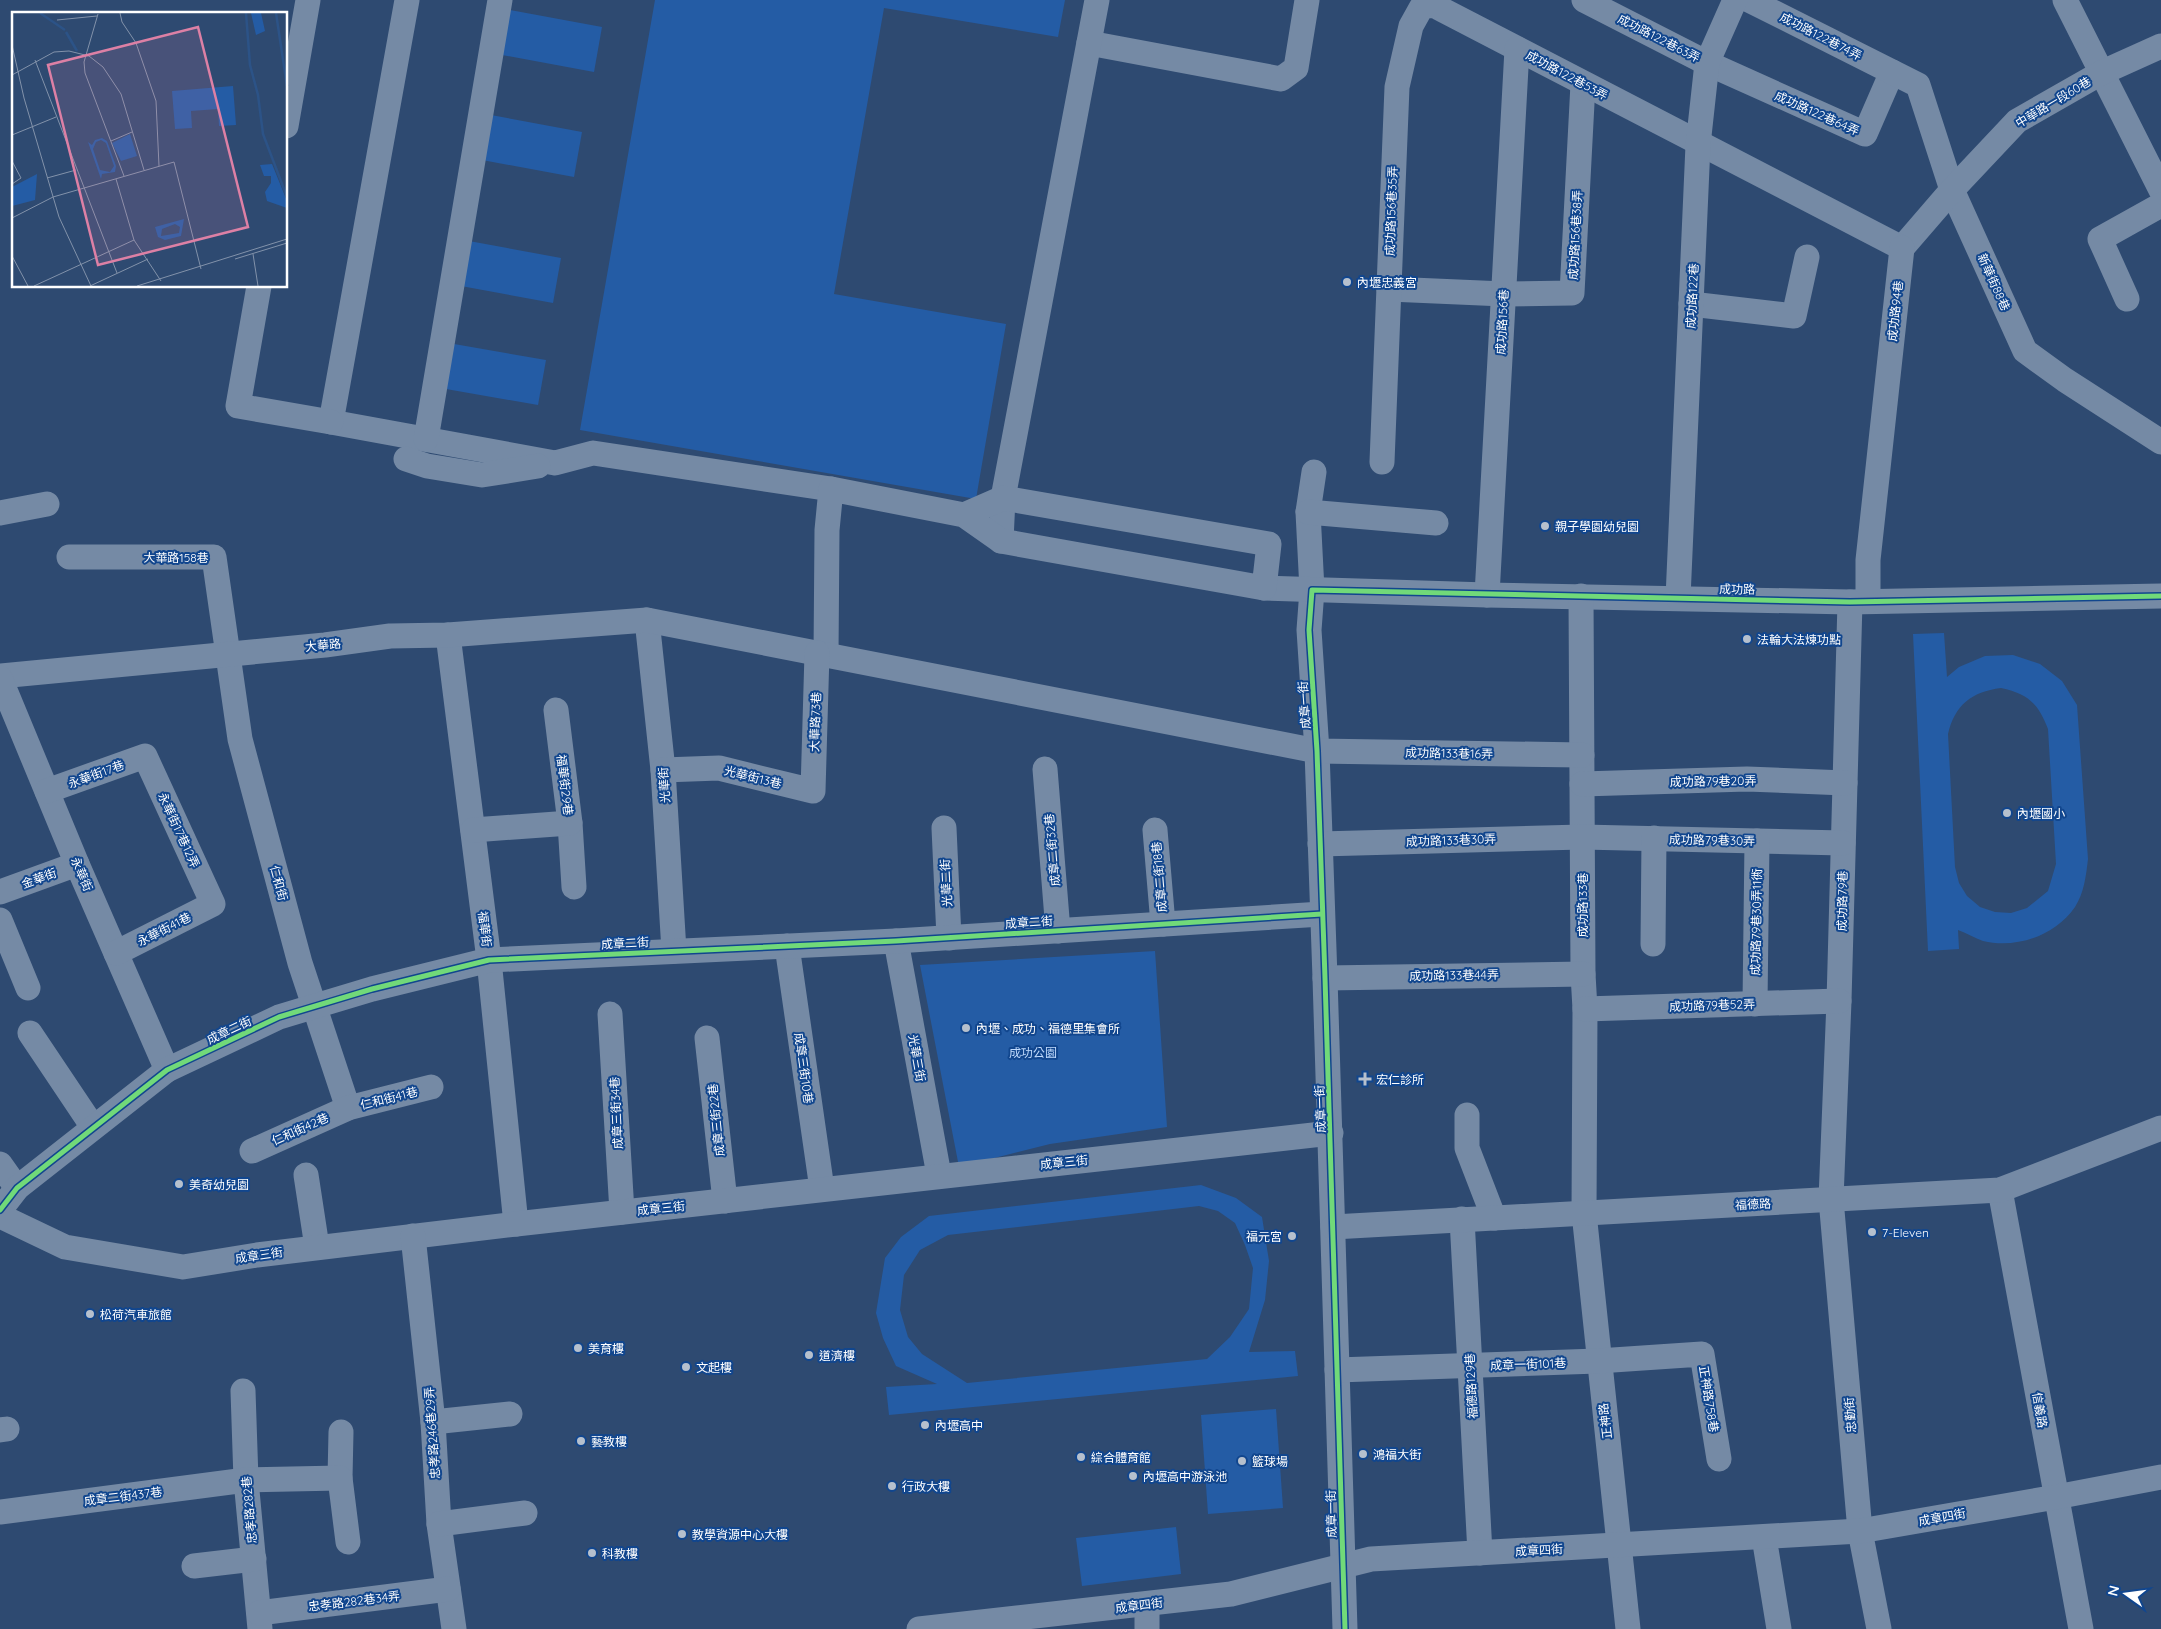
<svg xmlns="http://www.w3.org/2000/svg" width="2161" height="1629" font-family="Quicksand,'Noto Sans TC',sans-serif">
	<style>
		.green { fill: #245ca5; fill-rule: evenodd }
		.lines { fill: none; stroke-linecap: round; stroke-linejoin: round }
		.minor { stroke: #758aa5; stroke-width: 25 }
		.cycleway-casing { stroke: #11468e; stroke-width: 8 }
		.cycleway { stroke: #71d979; stroke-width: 5 }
		.poi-dot { fill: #b6c0cd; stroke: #11468e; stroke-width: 2 }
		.labels { text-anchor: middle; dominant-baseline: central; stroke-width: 4; stroke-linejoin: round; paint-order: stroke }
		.street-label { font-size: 12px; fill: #fff; stroke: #11468e }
		.poi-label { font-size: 12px; fill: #fff; stroke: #11468e; text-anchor: start }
		.park-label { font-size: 12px; fill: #c1dbfd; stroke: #11468e }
		.inset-river { fill: none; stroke: #2c5387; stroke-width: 2.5 }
		.inset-road { fill: none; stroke: #8292aa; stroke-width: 1 }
		.view { fill: #dd80a5; fill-opacity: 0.15; stroke: #dd80a5; stroke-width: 2.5 }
		.inset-edge { fill: none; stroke: #fff; stroke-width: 2.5 }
	</style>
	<rect width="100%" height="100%" fill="#2e4a71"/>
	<g class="green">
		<path d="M655 0H1065L1058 37 884 8 834 294 1006 324 976 499 580 430Z"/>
		<path d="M510 10 602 27 594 72 502 55Z"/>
		<path d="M491 115 582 132 574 177 482 160Z"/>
		<path d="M469 241 561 258 553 303 461 286Z"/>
		<path d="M454 344 546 360 538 405 446 389Z"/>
		<path d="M1944 633 1947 677 1959 667 1985 656 2013 655 2040 664 2062 681 2077 705 2088 859C2086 876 2084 893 2075 907 2055 936 2016 949 1983 941 1975 938 1966 933 1958 930L1959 949 1928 951 1913 634ZM2001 688C2028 694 2038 703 2048 729L2056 864 2048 891 2027 908 2011 913 1995 912 1980 907 1967 896 1959 883 1955 867 1948 734C1955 705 1971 692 2001 688Z"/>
		<path d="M1155 951 1167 1127 1050 1144 959 1167 920 965Z"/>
		<path d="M1201 1185 1236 1198 1262 1217 1269 1261 1265 1300 1249 1352 1295 1351 1298 1376 889 1415 886 1387 937 1384 896 1366 883 1338 876 1313 885 1258 901 1237 929 1216ZM1199 1206 1218 1211 1235 1223 1245 1245 1253 1268 1249 1309 1230 1337 1207 1359 967 1383 922 1354 908 1337 900 1310 904 1275 920 1250 948 1235Z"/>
		<path d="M1276 1409 1283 1508 1208 1514 1201 1415Z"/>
		<path d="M1176 1527 1181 1574 1082 1586 1076 1538Z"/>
	</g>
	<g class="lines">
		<g class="minor">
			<path d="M407 0 331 422 555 463 593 453 831 489"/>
			<path d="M1584 0 1707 63 1865 134 1892 72"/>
			<path d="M1749 0 1918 85 1952 190 2025 351 2065 380 2161 442"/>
			<path d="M2065 0 2161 190"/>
			<path d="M1089 43 1281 79 1296 68 1307 0"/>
			<path d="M286 126 308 0"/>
			<path d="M1902 248 1952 190 2017 121 2101 73 2161 46"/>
			<path d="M259 286 238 406 331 422"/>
			<path d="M1389 289 1504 294 1572 293 1583 84"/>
			<path d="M2127 299 2100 239 2161 205"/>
			<path d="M1691 304 1794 316 1807 257"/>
			<path d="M426 439 500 0"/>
			<path d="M406 459 427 466 482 475 538 466"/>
			<path d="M1382 462 1397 87 1411 26 1421 8 1427 5 1435 6 1902 248"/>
			<path d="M1314 472 1308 512 1312 590 1309 630 1317 751 1325 978 1345 1629"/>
			<path d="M1308 512 1436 523"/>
			<path d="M0 513 47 504"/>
			<path d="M1001 541 1003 498 1097 0"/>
			<path d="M69 557H214L240 739 300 963 348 1108"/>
			<path d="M1264 588 1487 595 1850 602 2161 596"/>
			<path d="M1487 595 1517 49"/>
			<path d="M1581 596 1583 974 1585 1009 1584 1213 1628 1629"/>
			<path d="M1678 598 1698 145 1707 63 1735 0"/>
			<path d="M1868 601V560L1902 248"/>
			<path d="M1850 602 1839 1001 1831 1199 1860 1531 1879 1629"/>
			<path d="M647 620 663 770 674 951"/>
			<path d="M448 635 489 960 516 1224"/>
			<path d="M826 655 827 530 831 489 964 515 1001 541 1264 588 1269 544 1003 498 964 515"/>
			<path d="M0 676 325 645 390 636 448 635 647 620 1317 751 1582 755"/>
			<path d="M0 678 77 864 167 1070"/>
			<path d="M1045 769 1058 931"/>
			<path d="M663 770 719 768 813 791 817 653"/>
			<path d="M1582 784 1747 779 1845 783"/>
			<path d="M47 791 145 756 213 904 116 953"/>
			<path d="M570 823 574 887"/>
			<path d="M944 828 949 938"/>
			<path d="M473 830 570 823 556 710"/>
			<path d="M1155 830 1163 924"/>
			<path d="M1320 844 1582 837 1843 843"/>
			<path d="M0 892 77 864"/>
			<path d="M0 920 28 988"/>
			<path d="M896 941 939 1175"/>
			<path d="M1653 944 1654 838"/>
			<path d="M787 946 822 1189"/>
			<path d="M1325 978 1583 974"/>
			<path d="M1755 1004 1757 841"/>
			<path d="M1585 1009 1839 1001"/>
			<path d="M610 1014 622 1212"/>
			<path d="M30 1033 93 1127"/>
			<path d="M707 1038 725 1201"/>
			<path d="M1467 1115V1148L1494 1218"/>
			<path d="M252 1151 348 1108 431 1087"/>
			<path d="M0 1164 17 1188"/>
			<path d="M306 1175 317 1247"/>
			<path d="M2000 1190 2081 1629"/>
			<path d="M0 1210 17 1188 167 1070 279 1017 372 989 489 960 896 941 1322 914"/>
			<path d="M0 1216 65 1247 183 1267 257 1255 516 1224 1331 1133"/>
			<path d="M1462 1219 1480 1553"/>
			<path d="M1333 1227 2000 1190 2161 1128"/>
			<path d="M413 1236 433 1422 439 1524 454 1629"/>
			<path d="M1337 1370 1598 1361 1702 1354 1719 1459"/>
			<path d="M243 1391 246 1480 260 1629"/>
			<path d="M433 1422 510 1414"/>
			<path d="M0 1430 7 1429"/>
			<path d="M340 1478 341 1432"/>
			<path d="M0 1512 246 1480 340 1478 348 1542"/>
			<path d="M439 1524 525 1513"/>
			<path d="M1764 1537 1779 1629"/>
			<path d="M194 1566 254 1559"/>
			<path d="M1147 1604V1629"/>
			<path d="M259 1613 448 1589"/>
			<path d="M919 1629 1231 1594 1371 1559 1860 1531 2056 1497 2161 1477"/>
		</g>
		<g class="cycleway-casing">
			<g id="cycleway">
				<path d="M0 1210 17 1188 167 1070 279 1017 372 989 489 960 896 941 1322 914"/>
				<path d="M1345 1629 1325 978 1317 751 1309 630 1312 590 1850 602 2161 596"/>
			</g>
		</g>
		<use href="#cycleway" class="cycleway"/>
	</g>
	<g class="poi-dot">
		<circle cx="1347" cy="282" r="5"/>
		<circle cx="1545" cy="526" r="5"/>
		<circle cx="1747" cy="639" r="5"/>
		<circle cx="2007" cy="813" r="5"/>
		<circle cx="966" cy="1028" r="5"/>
		<path d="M1362.5 1071.5h5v5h5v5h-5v5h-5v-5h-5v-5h5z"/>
		<circle cx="179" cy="1184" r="5"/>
		<circle cx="1872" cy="1232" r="5"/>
		<circle cx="1292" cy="1236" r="5"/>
		<circle cx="90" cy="1314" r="5"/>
		<circle cx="578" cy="1348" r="5"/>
		<circle cx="809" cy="1355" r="5"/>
		<circle cx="686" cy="1367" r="5"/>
		<circle cx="925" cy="1425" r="5"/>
		<circle cx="581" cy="1441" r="5"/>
		<circle cx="1363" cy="1454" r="5"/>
		<circle cx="1081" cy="1457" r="5"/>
		<circle cx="1242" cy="1461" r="5"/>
		<circle cx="1133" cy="1476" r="5"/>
		<circle cx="892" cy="1486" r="5"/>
		<circle cx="682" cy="1534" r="5"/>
		<circle cx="592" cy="1553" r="5"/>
	</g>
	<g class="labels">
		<g class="street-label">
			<text transform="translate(1821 36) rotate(27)">成功路122巷74弄</text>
			<text transform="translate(1659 38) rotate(27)">成功路122巷63弄</text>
			<text transform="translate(1567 75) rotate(28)">成功路122巷53弄</text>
			<text transform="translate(2053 102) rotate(-31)">中華路一段60巷</text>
			<text transform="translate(1817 113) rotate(24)">成功路122巷64弄</text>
			<text transform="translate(1391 211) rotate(-88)">成功路156巷35弄</text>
			<text transform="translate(1575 235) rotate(-87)">成功路156巷38弄</text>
			<text transform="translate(1994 282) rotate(66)">新華街88巷</text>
			<text transform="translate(1692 296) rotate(-87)">成功路122巷</text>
			<text transform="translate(1895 311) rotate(-84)">成功路94巷</text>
			<text transform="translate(1502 322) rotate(-87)">成功路156巷</text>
			<text x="176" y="557">大華路158巷</text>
			<text transform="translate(1737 589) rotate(1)">成功路</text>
			<text transform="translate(323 645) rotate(-6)">大華路</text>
			<text transform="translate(1304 705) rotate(-94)">成章一街</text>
			<text transform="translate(815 722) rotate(-88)">大華路73巷</text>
			<text transform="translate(1449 753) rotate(1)">成功路133巷16弄</text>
			<text transform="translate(96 774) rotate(-20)">永華街17巷</text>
			<text transform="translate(753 777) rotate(14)">光華街13巷</text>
			<text transform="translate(1713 781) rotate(-1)">成功路79巷20弄</text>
			<text transform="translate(565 785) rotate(83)">福華街29巷</text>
			<text transform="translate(664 785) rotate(-94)">光華街</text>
			<text transform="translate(179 830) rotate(65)">永華街17巷12弄</text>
			<text transform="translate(1451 840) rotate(-2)">成功路133巷30弄</text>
			<text transform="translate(1712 840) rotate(1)">成功路79巷30弄</text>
			<text transform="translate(1052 850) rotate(-95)">成章二街32巷</text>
			<text transform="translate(82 874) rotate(67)">永華街</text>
			<text transform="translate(1159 877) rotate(-95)">成章二街18巷</text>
			<text transform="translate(39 878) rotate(-20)">金華街</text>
			<text transform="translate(279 883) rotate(75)">仁和街</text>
			<text transform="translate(946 883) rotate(-93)">光華二街</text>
			<text transform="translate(1842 901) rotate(-89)">成功路79巷</text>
			<text transform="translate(1582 905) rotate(-90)">成功路133巷</text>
			<text transform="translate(1029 922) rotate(-4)">成章二街</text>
			<text transform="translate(1756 922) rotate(-89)">成功路79巷30弄11衖</text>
			<text transform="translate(164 929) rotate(-27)">永華街41巷</text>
			<text transform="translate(485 929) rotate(83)">福華街</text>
			<text transform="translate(625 943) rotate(-3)">成章二街</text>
			<text transform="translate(1454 975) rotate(-1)">成功路133巷44弄</text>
			<text transform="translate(1712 1005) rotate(-2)">成功路79巷52弄</text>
			<text transform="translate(229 1030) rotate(-25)">成章二街</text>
			<text transform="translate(917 1058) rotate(80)">光華三街</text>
			<text transform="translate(804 1068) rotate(82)">成章三街10巷</text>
			<text transform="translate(389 1098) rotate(-14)">仁和街41巷</text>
			<text transform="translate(1320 1109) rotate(-92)">成章一街</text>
			<text transform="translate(616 1113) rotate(-93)">成章三街34巷</text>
			<text transform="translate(716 1120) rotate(-96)">成章三街22巷</text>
			<text transform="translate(300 1129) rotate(-24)">仁和街42巷</text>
			<text transform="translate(1064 1162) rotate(-6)">成章三街</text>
			<text transform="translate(1753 1204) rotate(-3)">福德路</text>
			<text transform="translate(661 1208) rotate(-6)">成章三街</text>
			<text transform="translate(259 1255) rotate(-8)">成章三街</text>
			<text transform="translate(1528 1364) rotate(-2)">成章一街101巷</text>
			<text transform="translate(1471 1386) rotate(-93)">福德路129巷</text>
			<text transform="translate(1709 1399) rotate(81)">正神路758巷</text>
			<text transform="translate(2040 1410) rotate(80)">信義路</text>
			<text transform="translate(1850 1415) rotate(-95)">忠勤街</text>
			<text transform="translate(1605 1421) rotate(-97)">正神路</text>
			<text transform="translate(432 1433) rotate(-94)">忠孝路246巷29弄</text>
			<text transform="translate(123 1496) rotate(-7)">成章二街437巷</text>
			<text transform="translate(249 1510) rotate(-95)">忠孝路282巷</text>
			<text transform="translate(1331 1514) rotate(-91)">成章一街</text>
			<text transform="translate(1942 1517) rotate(-10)">成章四街</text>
			<text transform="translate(1539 1550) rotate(-3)">成章四街</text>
			<text transform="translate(354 1601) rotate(-7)">忠孝路282巷34弄</text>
			<text transform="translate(1139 1605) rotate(-7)">成章四街</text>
		</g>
		<g class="poi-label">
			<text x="1357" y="282">內壢忠義宮</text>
			<text x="1555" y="526">親子學園幼兒園</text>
			<text x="1757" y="639">法輪大法煉功點</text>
			<text x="2017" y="813">內壢國小</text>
			<text x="976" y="1028">內壢、成功、福德里集會所</text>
			<text x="1376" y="1079">宏仁診所</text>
			<text x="189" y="1184">美奇幼兒園</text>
			<text x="1882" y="1232">7-Eleven</text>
			<text x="1282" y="1236" text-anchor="end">福元宮</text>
			<text x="100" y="1314">松荷汽車旅館</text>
			<text x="588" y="1348">美育樓</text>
			<text x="819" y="1355">道濟樓</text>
			<text x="696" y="1367">文起樓</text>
			<text x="935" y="1425">內壢高中</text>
			<text x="591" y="1441">藝教樓</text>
			<text x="1373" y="1454">鴻福大街</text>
			<text x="1091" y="1457">綜合體育館</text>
			<text x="1252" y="1461">籃球場</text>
			<text x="1143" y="1476">內壢高中游泳池</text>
			<text x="902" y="1486">行政大樓</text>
			<text x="692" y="1534">教學資源中心大樓</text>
			<text x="602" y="1553">科教樓</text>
		</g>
		<g class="park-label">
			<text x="1033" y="1052">成功公園</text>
		</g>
	</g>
	<g transform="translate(12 12)">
		<rect width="275" height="275" fill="#2e4a71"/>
		<path d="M239 1H249L253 19 244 23ZM221 74 224 113 207 114 206 97 179 99 180 116 163 117 160 79ZM118 122 125 144 109 149 100 131ZM90 126 95 129 104 154 103 160 90 162 89 167 76 130 80 133 83 128ZM89 128 94 131 102 154 98 160 88 158 81 137 84 130ZM260 152 275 189V196L255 189 253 180 259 171V164H252L248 153ZM25 162 23 188 0 194V175ZM172 207 169 224 153 228 146 225 143 215ZM163 212 168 215 167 221 149 224 150 217Z" fill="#245ca5" fill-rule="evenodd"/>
		<path class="inset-river" d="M28 1 53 18M234 1 238 53 246 83 251 122 275 185M264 1 275 74M54 20 65 39"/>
		<path class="inset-road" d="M108 1 110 10 124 31 144 89 147 154M86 2 72 50 73 61 112 164M45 8 85 4M0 33 12 86 47 205 79 274M23 48 105 261M0 63 42 40 57 39 77 44 91 55 109 82 132 158M0 123 44 105M99 129 120 120M0 149 9 166 0 172M35 166 64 158M104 167 122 228 149 269M0 206 41 185 162 150 189 257M241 242 246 274M0 244 16 274M223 247 275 231M22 274 122 228M78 274 136 247M125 274 275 227"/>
		<path class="view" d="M186 15 236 215 86 253 36 53Z"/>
		<rect width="275" height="275" class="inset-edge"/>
	</g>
	<g transform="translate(2126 1594) rotate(284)" stroke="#11468e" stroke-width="4" paint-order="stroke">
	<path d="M0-4L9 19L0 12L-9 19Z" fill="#ffffff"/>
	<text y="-8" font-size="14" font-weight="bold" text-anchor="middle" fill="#ffffff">N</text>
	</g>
</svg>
